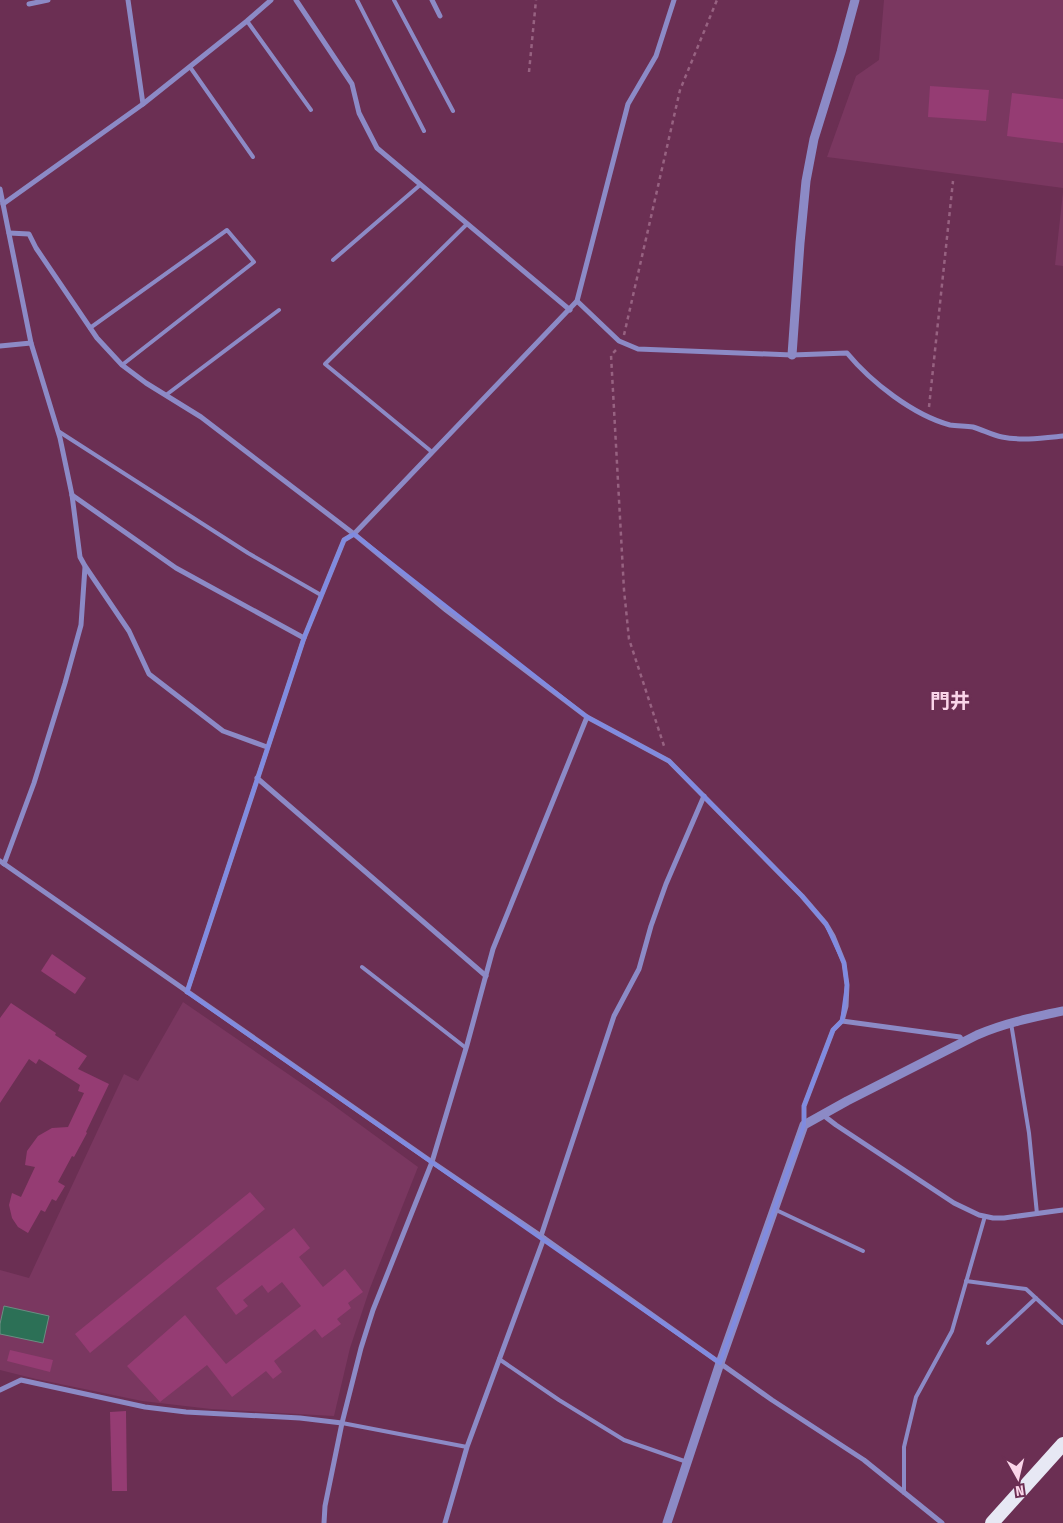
<svg xmlns="http://www.w3.org/2000/svg" width="1063" height="1523" font-family="'Fira Sans Condensed','Noto Sans JP',sans-serif">
	<style>
		.built { fill: #7a3760 }
		.water { fill: #2c7056; stroke: #6a8e82 }
		.building { fill: #953c73 }
		.lines { fill: none; stroke-linecap: round; stroke-linejoin: round }
		.path { stroke: #976281; stroke-width: 2.5; stroke-dasharray: 4 4; stroke-linecap: butt }
		.service { stroke: #8c8ac6; stroke-width: 4 }
		.minor { stroke: #8c8ac6; stroke-width: 5 }
		.tertiary { stroke: #8c8ac6; stroke-width: 9 }
		.trunk { stroke: #e7e8f4; stroke-width: 14 }
		.marked { fill: none; stroke: #808be0; stroke-width: 4; stroke-linejoin: round }
		.labels { text-anchor: middle; dominant-baseline: central; stroke-width: 5; stroke-linejoin: round; paint-order: stroke }
		.quarter-label { font-size: 20px; font-weight: bold; fill: #fad5e9; stroke: #6b2f53 }
	</style>
	<rect width="100%" height="100%" fill="#6b2f53"/>
	<g class="built">
		<path d="M884 0H1063V188L827 157 856 76 879 60Z"/>
		<path d="M1063 192V266L1055 265Z"/>
		<path d="M183 1002 329 1102 418 1167 370 1288 350 1348 334 1416 211 1409 142 1401 36 1379 0 1370V1270L29 1278 124 1074 138 1081Z"/>
	</g>
	<path class="water" d="M4 1306 49 1316 43 1343 0 1334V1324Z"/>
	<g class="building">
		<path d="M930 86 989 90 986 121 928 117Z"/>
		<path d="M1012 93 1063 99V143L1007 136Z"/>
		<path d="M52 954 86 978 75 994 41 971Z"/>
		<path d="M11 1003 56 1033 55 1035 87 1056 78 1069 109 1084 86 1132 87 1133 74 1157 72 1156 58 1182 65 1186 56 1201 52 1199 45 1212 41 1210 28 1233 18 1227 12 1218 9 1205 12 1193 21 1197 35 1167 25 1165 27 1151 38 1136 52 1128 68 1127 84 1093 78 1091 80 1085 39 1059 36 1064 29 1059 0 1103V1018Z"/>
		<path d="M250 1192 265 1209 90 1353 75 1334Z"/>
		<path d="M294 1228 310 1248 299 1257 323 1287 345 1269 363 1292 348 1303 351 1308 337 1319 341 1324 322 1338 315 1329 274 1361 282 1372 273 1379 266 1371 232 1397 207 1365 160 1402 127 1366 185 1315 226 1364 301 1306 282 1282 268 1293 262 1285 243 1300 248 1306 236 1315 216 1288Z"/>
		<path d="M10 1350 53 1360 50 1372 7 1361Z"/>
		<path d="M126 1411 127 1491H112L110 1412Z"/>
	</g>
	<g class="lines">
		<g class="path">
			<path d="M529 72 536 0"/>
			<path d="M624 335 680 90 717 0"/>
			<path d="M616 350 611 355 624 590 629 639 665 749"/>
			<path d="M929 407 953 181"/>
		</g>
		<g class="service">
			<path d="M357 0 424 131"/>
			<path d="M394 0 453 111"/>
			<path d="M247 21 311 110"/>
			<path d="M190 67 253 157"/>
			<path d="M333 260 420 185"/>
			<path d="M90 328 227 230 254 262 122 365"/>
			<path d="M166 395 279 310"/>
			<path d="M58 431 248 553 321 595"/>
			<path d="M432 452 325 364 467 224"/>
			<path d="M362 967 466 1048"/>
			<path d="M1011 1023 1029 1133 1037 1214"/>
			<path d="M774 1209 863 1251"/>
			<path d="M966 1281 1026 1289 1063 1323"/>
			<path d="M988 1343 1036 1298"/>
			<path d="M499 1359 559 1400 624 1440 687 1462"/>
			<path d="M342 1423 467 1447"/>
			<path d="M904 1493V1447L916 1397 952 1331 985 1216"/>
		</g>
		<g class="minor">
			<path d="M128 0 143 104"/>
			<path d="M296 0 352 84 359 113 377 148 570 310"/>
			<path d="M432 0 440 16"/>
			<path d="M29 4 48 0"/>
			<path d="M0 189 31 343 60 438 72 495 80 557 85 566 129 631 149 674 223 731 267 747"/>
			<path d="M3 204 143 104 247 21 271 0"/>
			<path d="M9 233 29 234 36 248 97 338 122 365 146 383 201 417 354 534 446 610 587 717 669 761 802 896 826 924 833 936 844 963 847 985 846 1006 842 1021 833 1030 804 1106V1125"/>
			<path d="M577 301 619 341 638 349 792 355 847 353C871 382 913 415 950 425 957 426 965 426 973 427 983 430 992 435 1002 437 1021 441 1043 438 1063 436"/>
			<path d="M0 346 31 343"/>
			<path d="M72 495 176 568 304 638"/>
			<path d="M257 778 486 976"/>
			<path d="M0 861 432 1162 544 1238 772 1400 864 1460 942 1523"/>
			<path d="M4 864 34 783 65 683 81 625 85 567"/>
			<path d="M187 992 304 638 344 540 354 534 577 301 628 104 656 56 674 0"/>
			<path d="M842 1021 960 1037 963 1042"/>
			<path d="M823 1115 836 1125 954 1203 979 1215 993 1218H1004L1063 1210"/>
			<path d="M541 1236 614 1016 639 969 651 926 666 884 704 796"/>
			<path d="M0 1390 21 1380 145 1407 186 1412 300 1418 342 1423"/>
			<path d="M324 1523 325 1506 342 1423 361 1348 373 1310 432 1162 467 1045 493 949 587 717"/>
			<path d="M445 1523 467 1447 544 1238"/>
		</g>
		<g class="tertiary">
			<path d="M792 355 800 243 806 181 814 139 841 52 855 0"/>
			<path d="M667 1523 720 1363 804 1125 847 1101 977 1035C1005 1023 1034 1017 1063 1011"/>
		</g>
		<path class="trunk" d="M992 1523 1063 1444"/>
	</g>
	<path class="marked" d="M354 534 587 717 669 761 802 896 826 924 844 963 847 985 842 1021 833 1030 804 1106V1125L720 1363 187 992 304 638 344 540Z"/>
	<g class="labels">
		<g class="quarter-label">
			<text x="950" y="701">門井</text>
		</g>
	</g>
	<g transform="translate(1018 1478) rotate(172)" stroke="#6b2f53" stroke-width="4" paint-order="stroke">
	<path d="M0-4L9 19L0 12L-9 19Z" fill="#fad5e9"/>
	<text y="-8" font-size="14" font-weight="bold" text-anchor="middle" fill="#fad5e9">N</text>
	</g>
</svg>
